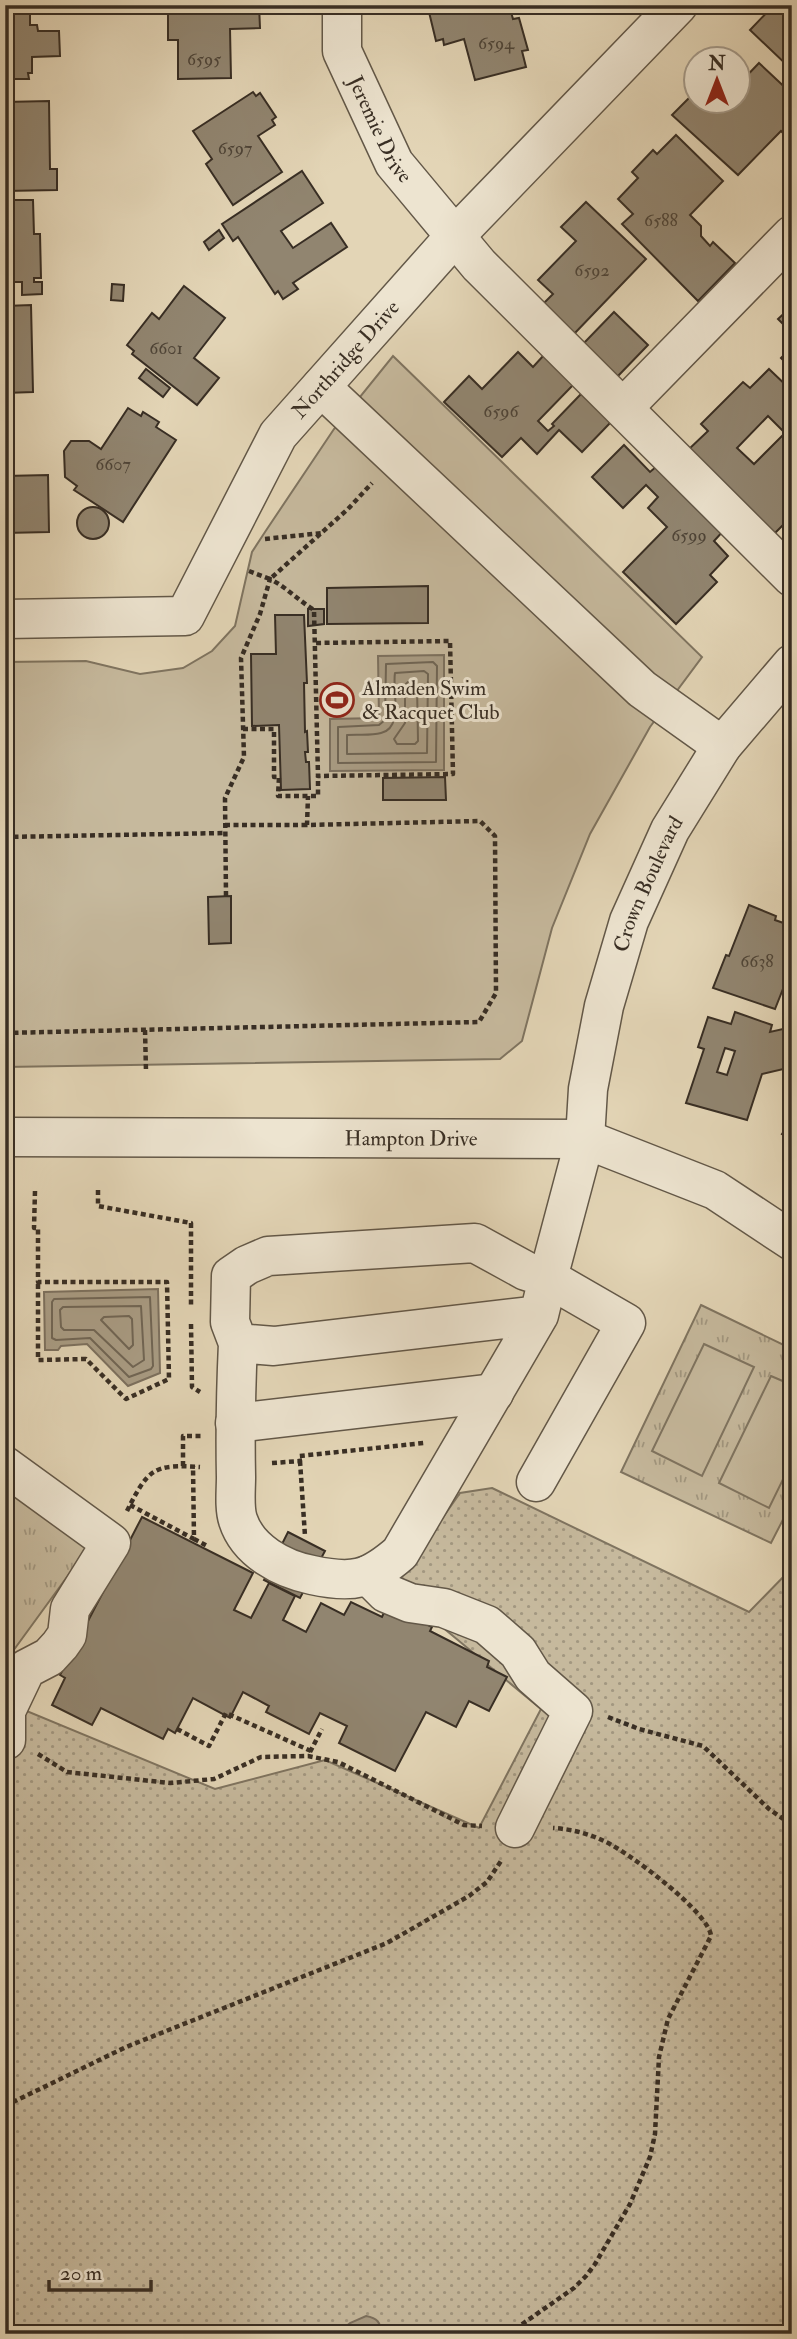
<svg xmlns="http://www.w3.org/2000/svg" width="797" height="2339" font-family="'IM FELL Double Pica',serif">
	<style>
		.grass { fill: url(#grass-dots); stroke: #7f7460; stroke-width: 2 }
		.park { fill: url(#park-tufts); stroke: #7f7460; stroke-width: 2 }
		.pitch { fill: #c6b99d; stroke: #7f7460; stroke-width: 2 }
		.water { fill: #a99c84; stroke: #7c705e; stroke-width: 2 }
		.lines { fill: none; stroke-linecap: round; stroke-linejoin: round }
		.shore { stroke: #706554; stroke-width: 2 }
		.building { fill: #918570; stroke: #382e24; stroke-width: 2; fill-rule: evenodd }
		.minor-casing { stroke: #635848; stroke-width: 41 }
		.path { stroke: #382e24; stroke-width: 4.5; stroke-dasharray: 5 3.5; stroke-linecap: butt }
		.minor { stroke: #ede4d0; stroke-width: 38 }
		.labels { text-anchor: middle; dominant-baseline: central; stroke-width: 6; stroke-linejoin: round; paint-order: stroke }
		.number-label { font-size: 18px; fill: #4e4437 }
		.street-label { font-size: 21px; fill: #382e24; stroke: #ede4d0 }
		.poi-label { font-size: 21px; fill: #382e24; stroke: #ede4d0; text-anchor: start }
	</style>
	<defs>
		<pattern id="grass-dots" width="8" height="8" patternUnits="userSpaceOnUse" patternTransform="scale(1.75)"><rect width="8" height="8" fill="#c6b99d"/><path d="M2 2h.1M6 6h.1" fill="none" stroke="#a29780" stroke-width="1.8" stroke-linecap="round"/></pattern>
		<pattern id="park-tufts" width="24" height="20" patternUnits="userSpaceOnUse" patternTransform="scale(1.75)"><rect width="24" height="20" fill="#c6b99d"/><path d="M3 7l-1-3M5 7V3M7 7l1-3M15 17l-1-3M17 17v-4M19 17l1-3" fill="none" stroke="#a29780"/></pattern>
	</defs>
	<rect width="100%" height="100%" fill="#e3d5b6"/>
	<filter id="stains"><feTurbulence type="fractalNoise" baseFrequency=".00286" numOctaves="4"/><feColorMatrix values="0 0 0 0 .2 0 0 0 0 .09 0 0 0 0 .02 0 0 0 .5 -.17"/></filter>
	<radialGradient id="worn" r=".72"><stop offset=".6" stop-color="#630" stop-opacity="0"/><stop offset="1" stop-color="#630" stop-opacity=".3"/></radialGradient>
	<path class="grass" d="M492 1488 749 1612 792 1568V2334H5V1702L215 1789 325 1760 479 1828 541 1709 394 1587 460 1493Z"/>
	<g class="park">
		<path d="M701 1305 792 1349V1502L771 1543 621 1472Z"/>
		<path d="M5 1482 91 1544 5 1662Z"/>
	</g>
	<g class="pitch">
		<path d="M393 356 702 657 650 727 590 834 552 928 522 1041 500 1059 5 1067V662L86 661 140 674 183 668 212 651 235 626 252 552 265 532 334 429Z"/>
		<path d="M704 1344 754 1367 702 1476 652 1451Z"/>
		<path d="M771 1376 792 1385V1461L769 1508 719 1483Z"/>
	</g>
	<g class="water">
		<path d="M444 655V770L330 771V719L379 718 378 656Z"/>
		<path d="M158 1289 160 1373 128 1386 87 1344 61 1346 58 1350H45L44 1292Z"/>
		<path d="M366 2316C377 2318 381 2322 381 2334H337L350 2323Z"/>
	</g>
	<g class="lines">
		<g class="shore">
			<path d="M433 662 437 666 436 762 338 763V727L379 725 385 720 386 664Z"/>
			<path d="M424 671 428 674 427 753 347 754V735C358 734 370 736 381 733 404 728 392 689 395 673Z"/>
			<path d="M408 682H415L417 685 418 741 415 744H397L394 739 405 723V685Z"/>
			<path d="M150 1297 153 1366 151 1369 129 1377 90 1338 56 1340 52 1338V1302L54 1299Z"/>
			<path d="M141 1306 144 1360 133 1367 94 1330H64L61 1327 60 1310 63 1307Z"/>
			<path d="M129 1316 132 1319 133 1345 129 1349 101 1320 104 1317Z"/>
		</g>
	</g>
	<g class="building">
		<path d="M5 5H30V25H37L38 31H59L60 56 32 57V73H28L29 79H14V74H5Z"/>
		<path d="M168 5H259L260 28 230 29 231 78 178 79V40H168Z"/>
		<path d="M509 5 513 19 519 18 528 50 522 51 526 67 475 80 464 39 444 45 443 39 436 41 429 12 435 11 433 6 436 5Z"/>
		<path d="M774 5 790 20 792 18V70L750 30Z"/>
		<path d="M759 63 792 94V142L781 131 738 175 672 115 696 91V102H738V85Z"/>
		<path d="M253 92 256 96 260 93 276 117 272 120 275 125 258 136 282 172 233 205 206 164 212 159 193 131Z"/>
		<path d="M49 101 50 169H57V190L5 191V152H9V131H5V102Z"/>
		<path d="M676 135 723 181 690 215 701 226V236L710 246 713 242 735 263 698 301 622 224 633 214 618 199 638 178 632 172 653 150 657 154Z"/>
		<path d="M302 171 323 203 281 231 293 248 331 223 347 247 293 283 298 289 283 299 278 291 275 294 238 237 233 241 222 224Z"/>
		<path d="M5 200H33L34 234H40L41 278H34V282H42V294L22 295V282H5Z"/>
		<path d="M586 202 646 259 573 335 542 305 553 294 538 280 576 241 561 227Z"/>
		<path d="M219 230 224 238 209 250 204 242Z"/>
		<path d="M112 284 124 285 123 301 111 300Z"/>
		<path d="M184 286 225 318 194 358 219 378 197 405 132 354 134 351 127 345 152 313 159 319Z"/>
		<path d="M31 305 33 392 5 393V306Z"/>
		<path d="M792 306V333L778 319Z"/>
		<path d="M614 312 648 345 617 377 583 344Z"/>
		<path d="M792 347V369L781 358Z"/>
		<path d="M518 352 533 367 544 355 574 384 538 421 548 431 554 426 552 424 581 394 611 422 582 452 559 430 537 454 521 438 502 457 444 402 469 376 482 389Z"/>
		<path d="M146 369 170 388 163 397 139 378Z"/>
		<path d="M769 369 792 391V508L790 510 792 516 774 534 688 450 708 431 701 424 743 382 750 388ZM768 416 785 433 754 464 737 448Z"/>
		<path d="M128 408 141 416 143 412 159 422 156 427 176 440 123 522 74 490 77 486 65 477 64 451 71 441H89L101 449Z"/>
		<path d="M624 445 650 472 657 466 725 529 714 541 728 556 710 575 717 582 676 624 623 572 667 527 648 508 658 497 646 485 623 508 592 477Z"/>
		<path d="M48 475 49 532 5 533V476Z"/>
		<circle cx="93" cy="523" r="16"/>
		<path d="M428 586V623L327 624V588Z"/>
		<path d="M308 609H324V624L308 626Z"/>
		<path d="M275 615H304L307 683H304L305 732 307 731 308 752H305L306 762H309L310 789 281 790 279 725 252 726 251 654H276Z"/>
		<path d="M445 777 446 800H383V778Z"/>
		<path d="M231 896V943L209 944 208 897Z"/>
		<path d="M749 905 776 916 775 920 792 926V966L775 1009 713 988 726 955 729 956Z"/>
		<path d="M735 1012 772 1025 770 1032 792 1027V1067L762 1074 747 1120 686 1103 704 1049 698 1047 708 1017 731 1024ZM725 1048 735 1051 727 1075 717 1072Z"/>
		<path d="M791 1120 792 1121V1139L782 1134Z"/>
		<rect x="5" y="1275" width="8" height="113"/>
		<path d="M142 1517 253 1573 234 1610 251 1618 269 1583 295 1596 283 1620 306 1632 321 1603 344 1615 351 1602 382 1617 388 1604 432 1627 430 1631 489 1661 487 1667 507 1677 489 1711 469 1701 456 1727 426 1712 395 1771 339 1743 347 1726 320 1713 309 1734 266 1712 269 1706 243 1692 230 1718 193 1698 175 1733 168 1729 163 1739 101 1708 92 1725 52 1705 65 1678 60 1675Z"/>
		<path d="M288 1532 325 1551 300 1598 264 1580Z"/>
	</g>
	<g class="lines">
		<g class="minor-casing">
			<g id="minor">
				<path id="s1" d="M342 5V51L394 163 479 265 792 577"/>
				<path d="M321 387 642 689 722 746"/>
				<path d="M623 408 792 235"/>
				<path id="s2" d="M5 619 185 616 278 435 455 236 678 5"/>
				<path id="s3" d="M5 1137 585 1139 715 1190 792 1241"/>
				<path d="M238 1343C236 1387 235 1432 236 1477 236 1490 234 1508 238 1520 248 1551 282 1569 312 1575 353 1584 369 1580 400 1553L539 1315 548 1278 526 1271 475 1243 268 1256 247 1265 231 1276 230 1322 238 1343 274 1346 539 1315"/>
				<path d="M235 1423 494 1393"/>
				<path d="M5 1466 111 1543 70 1609 67 1635 60 1645 49 1657 26 1669 6 1711V1740"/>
				<path id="s4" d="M536 1482 626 1323 548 1278 585 1139 588 1089 604 1006 629 921 670 830 722 746 792 664"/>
				<path d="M368 1575 386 1593 410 1603 444 1608 487 1625 518 1652 533 1676 573 1711 515 1828"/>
			</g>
		</g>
		<g class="path">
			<path d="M265 539 322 533"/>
			<path d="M249 571 270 579 348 509 372 483"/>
			<path d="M243 729H274V777H279L278 796H318V776"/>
			<path d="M225 825H307"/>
			<path d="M5 837 225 833"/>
			<path d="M226 896 225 798 244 757 241 658 260 614 270 579C286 587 298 600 314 610L318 776 453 774 450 641 315 643"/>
			<path d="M145 1030 146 1071"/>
			<path d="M5 1033 479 1022 496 993 495 836 480 821 307 825 308 796"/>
			<path d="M98 1190V1206L191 1223V1305"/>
			<path d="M35 1191 34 1228H38V1282H167L169 1379 126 1399 86 1359 38 1360V1282"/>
			<path d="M191 1324 192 1387 200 1392"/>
			<path d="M5 1394 7 1386"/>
			<path d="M300 1461 305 1536"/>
			<path d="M272 1463 300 1461 299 1456 424 1443"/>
			<path d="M183 1466V1436H201"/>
			<path d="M130 1505 194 1539 193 1466"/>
			<path d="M127 1511C148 1469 153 1464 200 1467"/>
			<path d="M194 1539 209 1547"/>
			<path d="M608 1717 639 1729 703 1746 769 1809 792 1825"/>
			<path d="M177 1729 209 1746 226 1713 311 1751"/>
			<path d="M310 1752 322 1729"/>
			<path d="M38 1754 67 1772 170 1783 214 1779 261 1757 308 1756 338 1762 464 1825 482 1826"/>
			<path d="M5 2106 126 2047 387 1943 469 1896 487 1882 501 1861"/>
			<path d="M508 2334 574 2288 586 2276 595 2264 630 2204 650 2157 655 2134 659 2057 668 2019 711 1936C709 1912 629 1853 606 1842 590 1834 572 1829 553 1828"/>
		</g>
		<use href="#minor" class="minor"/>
	</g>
	<defs>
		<g id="stadium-ring" transform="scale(1.75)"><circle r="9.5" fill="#ede4d0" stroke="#8f2418" stroke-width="1.5"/><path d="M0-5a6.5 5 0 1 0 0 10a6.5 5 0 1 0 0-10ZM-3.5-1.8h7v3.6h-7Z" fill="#8f2418"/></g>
	</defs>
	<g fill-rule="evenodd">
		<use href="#stadium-ring" x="337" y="700"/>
	</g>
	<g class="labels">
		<g class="number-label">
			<text x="496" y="43">6594</text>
			<text x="204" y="59">6595</text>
			<text x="235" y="148">6597</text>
			<text x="661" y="220">6588</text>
			<text x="592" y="270">6592</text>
			<text x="166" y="348">6601</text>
			<text x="501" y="411">6596</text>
			<text x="113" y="464">6607</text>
			<text x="689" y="535">6599</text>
			<text x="757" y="961">6638</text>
		</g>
		<g class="street-label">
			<text stroke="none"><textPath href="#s1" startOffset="133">Jeremie Drive</textPath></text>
			<text stroke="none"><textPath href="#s2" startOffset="485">Northridge Drive</textPath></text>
			<text stroke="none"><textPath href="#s4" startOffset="681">Crown Boulevard</textPath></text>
			<text stroke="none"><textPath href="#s3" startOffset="406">Hampton Drive</textPath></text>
		</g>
		<g class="poi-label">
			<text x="362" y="688">Almaden Swim<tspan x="362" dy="24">&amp; Racquet Club</tspan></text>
		</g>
	</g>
	<rect width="797" height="2339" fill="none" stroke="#e3d5b6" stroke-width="28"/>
	<rect x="7" y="7" width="783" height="2325" fill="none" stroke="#382e24" stroke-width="3.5"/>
	<rect x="14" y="14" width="769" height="2311" fill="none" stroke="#382e24" stroke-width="2"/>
	<g transform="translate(717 80)"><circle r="33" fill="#ede4d0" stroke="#a59b8b" stroke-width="2"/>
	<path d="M0-5L12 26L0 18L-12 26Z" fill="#8f2418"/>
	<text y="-10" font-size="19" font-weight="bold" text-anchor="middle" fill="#382e24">N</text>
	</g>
	<path d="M49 2280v10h102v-10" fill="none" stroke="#382e24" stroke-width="3.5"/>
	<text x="60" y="2280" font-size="21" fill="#382e24" stroke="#ede4d0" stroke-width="5" paint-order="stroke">20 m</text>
	<rect width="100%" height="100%" filter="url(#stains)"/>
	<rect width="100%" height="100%" fill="url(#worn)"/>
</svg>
